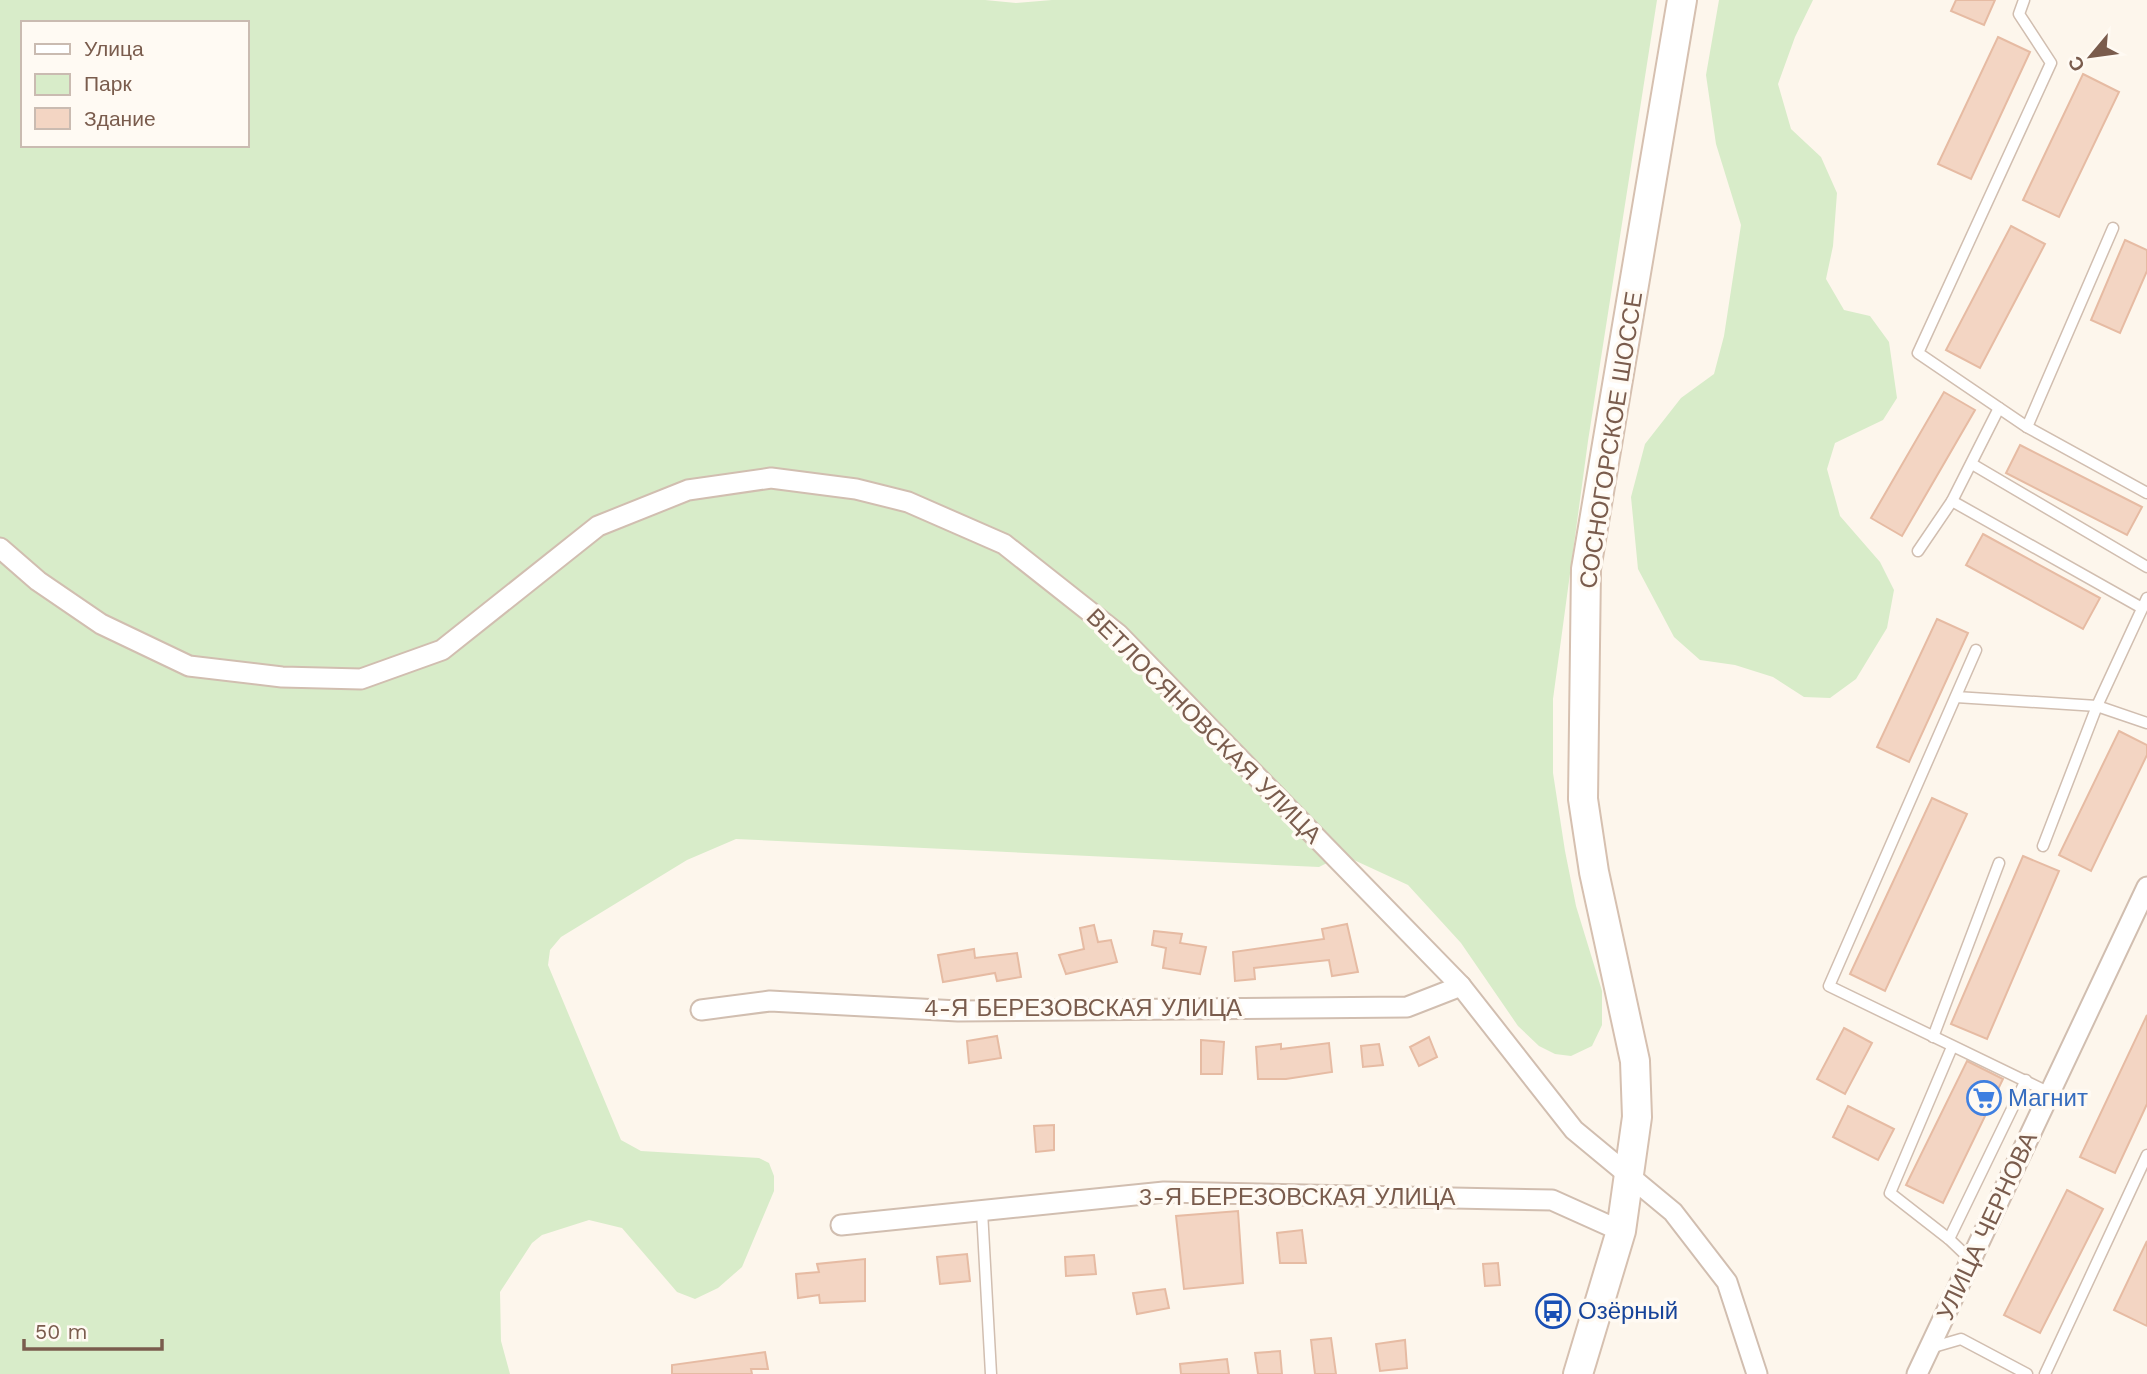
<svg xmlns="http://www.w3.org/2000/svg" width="2147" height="1374" font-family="'Work Sans',sans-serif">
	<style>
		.green { fill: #d8ecc9; fill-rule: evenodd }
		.building { fill: #f3d5c3; stroke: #e6bba3; stroke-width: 2 }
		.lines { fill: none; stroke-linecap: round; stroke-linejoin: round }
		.service-casing { stroke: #d1beb0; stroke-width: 13 }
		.minor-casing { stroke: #d1beb0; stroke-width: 23 }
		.secondary-casing { stroke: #d6c0b0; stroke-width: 32 }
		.service { stroke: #fff; stroke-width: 10 }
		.minor { stroke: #fff; stroke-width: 19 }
		.secondary { stroke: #fff; stroke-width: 28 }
		.labels { text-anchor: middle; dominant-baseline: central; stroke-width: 7; stroke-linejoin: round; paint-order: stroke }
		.street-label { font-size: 24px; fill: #7a5c4d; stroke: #fffaf3 }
		.shop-label { font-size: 24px; fill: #366cbe; stroke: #fffaf3; text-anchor: start }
		.transit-label { font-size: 24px; fill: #164399; stroke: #fffaf3; text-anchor: start }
	</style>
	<rect width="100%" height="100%" fill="#fdf6ec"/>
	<g class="green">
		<path d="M0 0H985L1016 3 1052 0H1657L1588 441 1553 699V773L1565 851 1576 906 1602 991V1025L1592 1046 1571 1056 1555 1054 1539 1046 1518 1026 1461 943 1408 885 1343 855 1319 867 736 839 687 860 561 937 550 950 548 965 621 1140 641 1151 759 1158 769 1163 774 1176V1191L742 1267 718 1288 695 1299 677 1292 622 1228 589 1220 542 1235 532 1243 500 1292 501 1341 510 1374H0ZM23 23H247V145H23Z"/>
		<path d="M1719 0H1813L1795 37 1778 84 1791 129 1821 157 1837 193 1833 246 1826 279 1844 310 1870 316 1889 342 1897 398 1883 420 1835 443 1827 469 1840 516 1880 562 1894 590 1887 628 1856 679 1830 698 1804 697 1773 677 1735 665 1700 660 1674 637 1638 569 1631 497 1645 444 1681 398 1714 374 1724 336 1741 225 1716 144 1706 75Z"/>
	</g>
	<g class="building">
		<path d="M1956 0H1995L1984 25 1951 11Z"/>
		<path d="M1998 37 2030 52 1971 179 1938 164Z"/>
		<path d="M2083 74 2119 92 2059 217 2023 200Z"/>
		<path d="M2011 226 2045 244 1980 368 1946 350Z"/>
		<path d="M2125 240 2147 250V271L2120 333 2091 320Z"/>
		<path d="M1944 392 1975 410 1902 536 1871 518Z"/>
		<path d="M2020 445 2142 507 2127 535 2006 473Z"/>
		<path d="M1983 534 2100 598 2083 629 1966 565Z"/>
		<path d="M1937 619 1968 633 1909 762 1877 747Z"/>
		<path d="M2119 731 2147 745V755L2091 871 2059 855Z"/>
		<path d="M1932 798 1967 814 1885 991 1850 974Z"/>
		<path d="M2023 856 2059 871 1987 1039 1951 1024Z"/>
		<path d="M1347 924 1358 972 1332 976 1329 960 1254 968 1255 979 1235 981 1233 952 1324 939 1322 929Z"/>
		<path d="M1094 925 1098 942 1111 940 1117 962 1066 974 1059 955 1084 949 1080 928Z"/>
		<path d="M1154 931 1182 934 1180 943 1206 947 1200 974 1163 968 1166 948 1152 945Z"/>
		<path d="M974 949 975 958 1017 953 1021 977 997 981 995 973 943 982 938 955Z"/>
		<path d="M2147 1015V1104L2115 1173 2080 1157Z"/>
		<path d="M1844 1028 1872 1043 1845 1094 1817 1079Z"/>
		<path d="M997 1036 1001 1058 969 1063 967 1041Z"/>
		<path d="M1429 1037 1437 1057 1419 1066 1410 1047Z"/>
		<path d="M1201 1040 1224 1042 1222 1074H1201Z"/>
		<path d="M1329 1043 1332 1072 1286 1079H1258L1256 1047 1281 1044V1049Z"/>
		<path d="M1379 1044 1383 1065 1363 1067 1361 1046Z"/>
		<path d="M1967 1061 2003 1079 1943 1203 1906 1185Z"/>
		<path d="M1848 1106 1894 1129 1878 1160 1833 1137Z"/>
		<path d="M1054 1125V1150L1036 1152 1034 1126Z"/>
		<path d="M2067 1190 2103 1209 2040 1333 2004 1315Z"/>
		<path d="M1238 1211 1243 1283 1184 1289 1176 1216Z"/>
		<path d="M1302 1230 1306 1263H1280L1277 1233Z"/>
		<path d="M2147 1241V1326L2114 1310Z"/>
		<path d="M967 1254 970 1281 940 1284 937 1257Z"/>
		<path d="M1094 1255 1096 1274 1066 1276 1065 1257Z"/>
		<path d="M865 1259V1301L820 1303 819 1295 798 1298 796 1274 819 1272 817 1264Z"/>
		<path d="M1498 1263 1500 1285 1485 1286 1483 1264Z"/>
		<path d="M1165 1289 1169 1308 1137 1314 1133 1293Z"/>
		<path d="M1331 1338 1336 1374H1315L1311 1340Z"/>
		<path d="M1405 1340 1407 1368 1380 1371 1376 1344Z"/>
		<path d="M1280 1351 1282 1374H1258L1255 1353Z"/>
		<path d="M765 1352 768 1369H751L752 1374H672V1365Z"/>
		<path d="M1227 1359 1229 1374H1181L1180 1364Z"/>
	</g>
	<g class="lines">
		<g class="service-casing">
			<g id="service">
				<path d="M2024 0 2019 14 2051 63 1918 353 2027 427 2147 493"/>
				<path d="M2027 427 2113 228"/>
				<path d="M1972 464 2147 567"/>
				<path d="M1952 501 2142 608"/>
				<path d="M1918 551 1952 501 1999 408"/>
				<path d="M1976 650 1829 986 2050 1093"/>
				<path d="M1956 697 2097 706 2147 723"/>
				<path d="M2043 846 2097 706 2147 598"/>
				<path d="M1933 1037 1999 863"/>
				<path d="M1952 1047 1890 1193 1949 1239 1971 1260"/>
				<path d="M982 1211 991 1374"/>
				<path d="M1949 1239 2026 1080"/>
				<path d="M1930 1348 1961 1339 2027 1374"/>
				<path d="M2045 1374 2147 1155"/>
			</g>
		</g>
		<g class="minor-casing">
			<g id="minor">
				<path d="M0 548 38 581 101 624 189 666 282 677 361 679 442 650 598 526 688 490 771 478 856 489 908 502 1004 544 1118 634 1461 986 1574 1130 1673 1212 1727 1282 1757 1374"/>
				<path d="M701 1010 770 1001 958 1011 1407 1007 1461 986"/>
				<path d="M841 1225 1164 1192 1552 1200 1621 1231"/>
				<path d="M1917 1374 2147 887"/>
			</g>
		</g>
		<g class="secondary-casing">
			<path id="secondary" d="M1578 1374 1621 1231 1637 1117 1635 1061 1594 872 1583 799 1586 569 1682 0"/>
		</g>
		<use href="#service" class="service"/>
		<use href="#minor" class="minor"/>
		<use href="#secondary" class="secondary"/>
	</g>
	<defs>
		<g id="supermarket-ring" transform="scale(1.75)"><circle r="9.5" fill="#fffaf3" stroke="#3f7fe0" stroke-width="1.5"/><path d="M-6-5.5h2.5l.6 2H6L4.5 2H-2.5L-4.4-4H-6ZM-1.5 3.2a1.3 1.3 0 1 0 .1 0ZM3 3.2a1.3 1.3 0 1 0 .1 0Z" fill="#3f7fe0"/></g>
		<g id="bus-ring" transform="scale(1.75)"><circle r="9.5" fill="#fffaf3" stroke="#1a4fb4" stroke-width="1.5"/><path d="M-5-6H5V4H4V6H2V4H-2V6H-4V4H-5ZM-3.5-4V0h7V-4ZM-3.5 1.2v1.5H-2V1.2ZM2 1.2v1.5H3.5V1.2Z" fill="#1a4fb4"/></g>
	</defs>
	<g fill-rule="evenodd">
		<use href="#supermarket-ring" x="1984" y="1098"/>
		<use href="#bus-ring" x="1553" y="1311"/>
	</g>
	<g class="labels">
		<g class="street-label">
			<text transform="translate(1611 440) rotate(-81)">СОСНОГОРСКОЕ ШОССЕ</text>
			<text transform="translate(1204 726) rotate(45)">ВЕТЛОСЯНОВСКАЯ УЛИЦА</text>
			<text x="1083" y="1008">4-Я БЕРЕЗОВСКАЯ УЛИЦА</text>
			<text x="1297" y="1197">3-Я БЕРЕЗОВСКАЯ УЛИЦА</text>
			<text transform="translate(1987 1226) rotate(-65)">УЛИЦА ЧЕРНОВА</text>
		</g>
		<g class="shop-label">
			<text x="2008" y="1098">Магнит</text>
		</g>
		<g class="transit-label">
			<text x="1578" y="1311">Озёрный</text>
		</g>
	</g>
	<rect x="21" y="21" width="228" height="126" fill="#fffaf3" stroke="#cabbb1" stroke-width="2"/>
	<rect x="35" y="44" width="35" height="10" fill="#ffffff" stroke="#cabbb1" stroke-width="2"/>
	<text x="84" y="56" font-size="21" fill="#7a5c4d">Улица</text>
	<rect x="35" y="74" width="35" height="21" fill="#d8ecc9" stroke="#cabbb1" stroke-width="2"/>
	<text x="84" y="91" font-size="21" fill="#7a5c4d">Парк</text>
	<rect x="35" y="108" width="35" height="21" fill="#f3d5c3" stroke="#cabbb1" stroke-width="2"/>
	<text x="84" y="126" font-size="21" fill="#7a5c4d">Здание</text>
	<g transform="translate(2091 56) rotate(241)" stroke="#fffaf3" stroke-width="5" paint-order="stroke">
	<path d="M0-5L12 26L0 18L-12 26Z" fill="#7a5c4d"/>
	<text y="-10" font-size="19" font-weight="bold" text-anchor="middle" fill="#7a5c4d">С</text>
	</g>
	<path d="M24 1339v10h138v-10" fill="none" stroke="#7a5c4d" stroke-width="3.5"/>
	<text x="35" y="1339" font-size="21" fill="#7a5c4d" stroke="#fffaf3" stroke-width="5" paint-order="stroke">50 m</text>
</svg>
